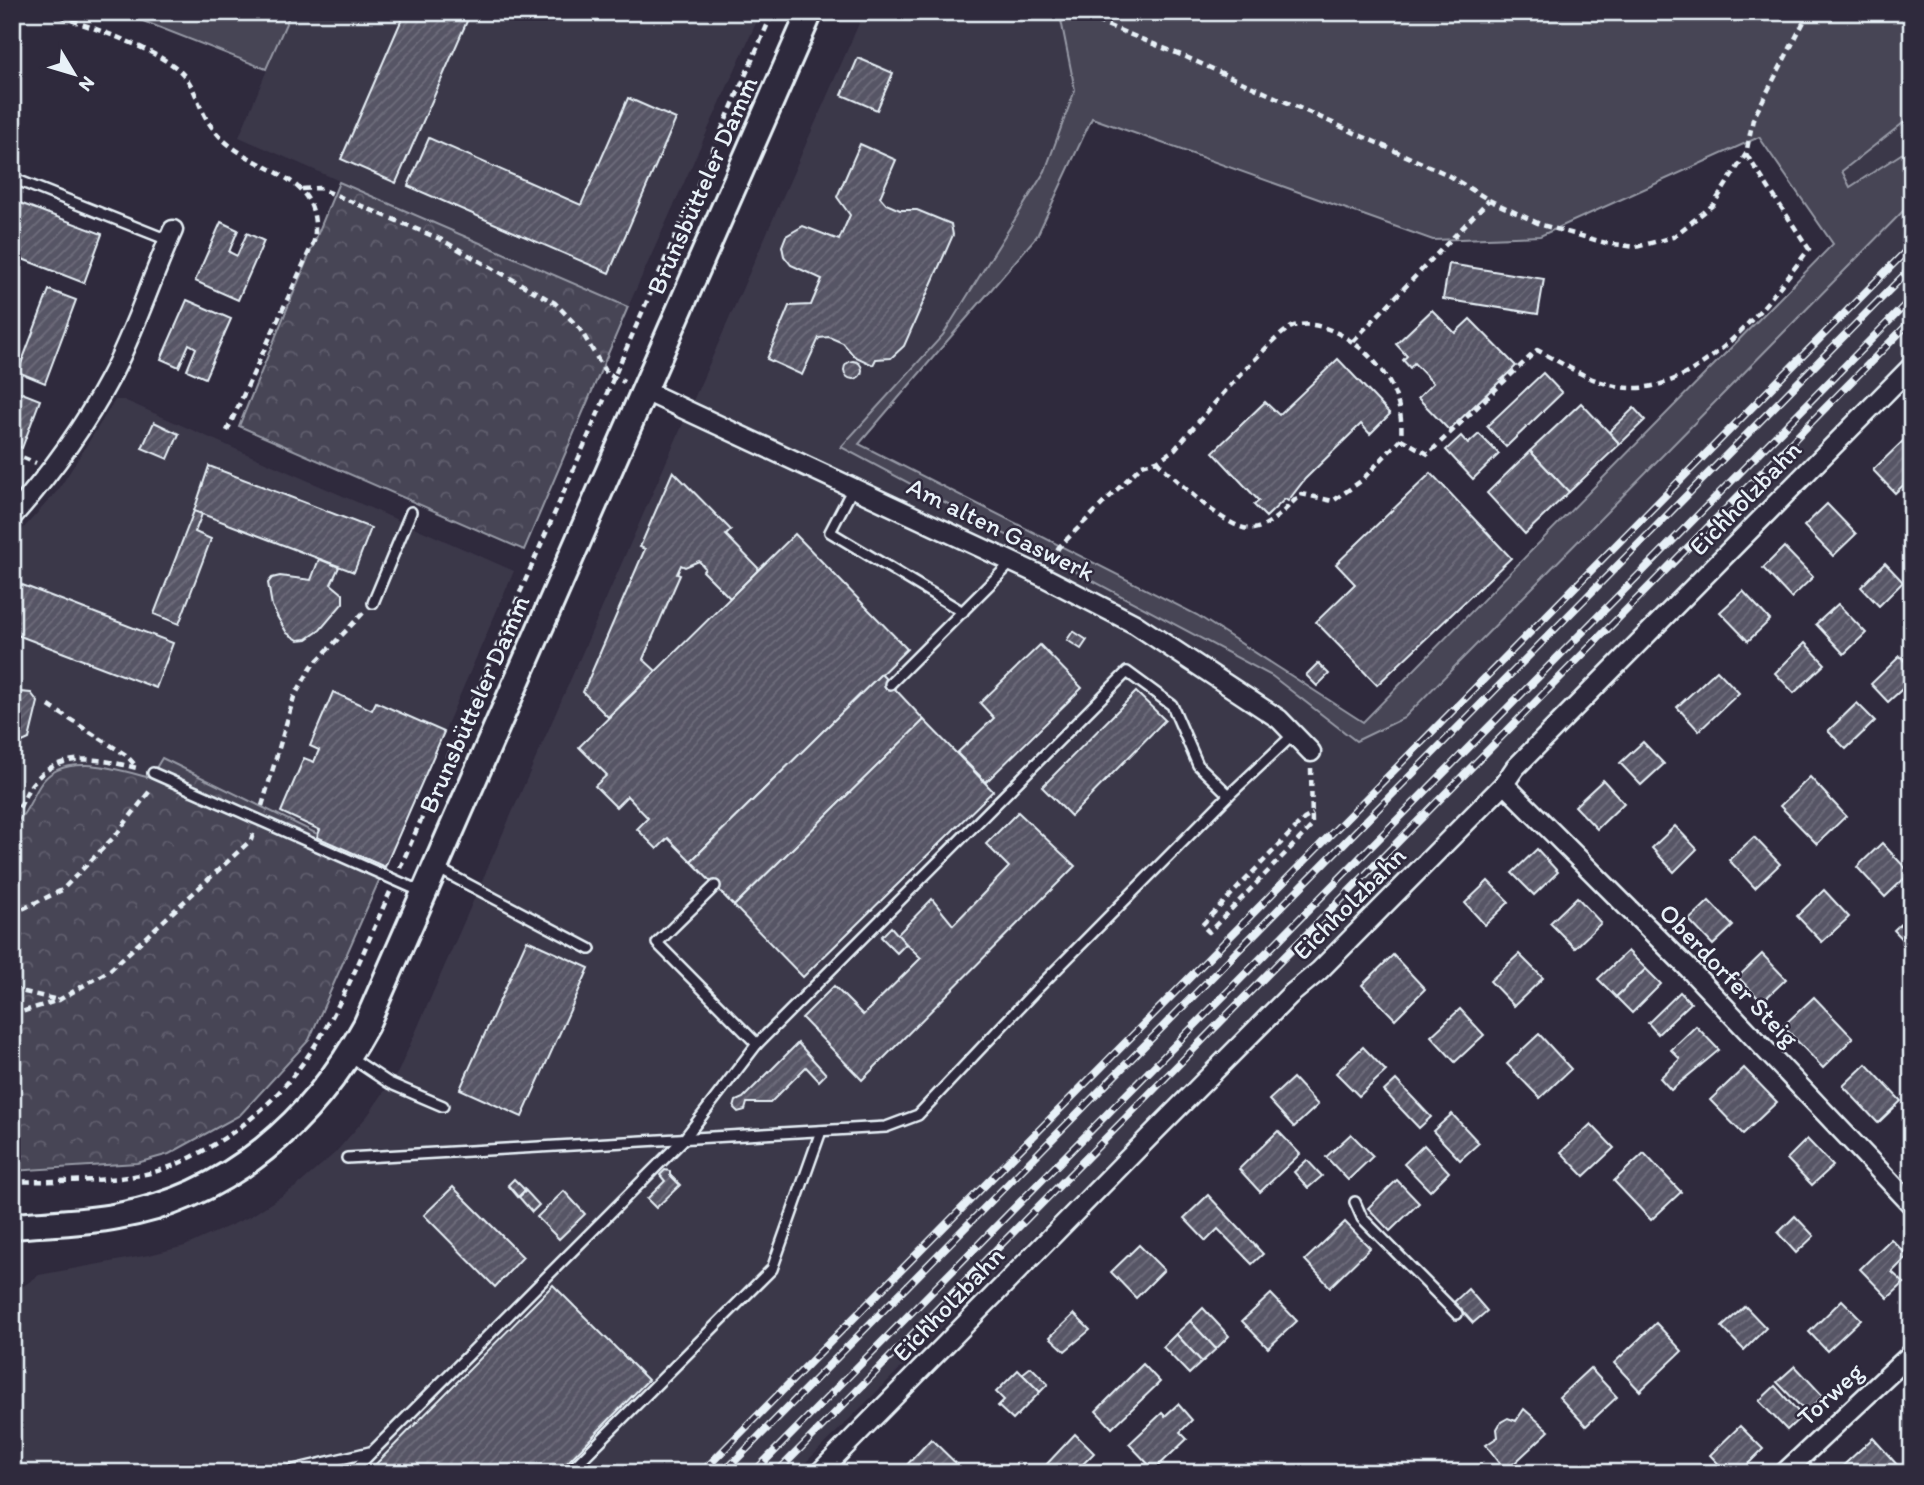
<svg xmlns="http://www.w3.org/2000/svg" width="1924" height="1485" font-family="Itim,sans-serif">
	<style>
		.built { fill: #3b3749 }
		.grass { fill: #464455; stroke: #979aa6; stroke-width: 2; fill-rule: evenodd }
		.park { fill: url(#park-crowns); stroke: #979aa6; stroke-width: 2 }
		.building { fill: url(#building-hatch); stroke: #e8f1f8; stroke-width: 2 }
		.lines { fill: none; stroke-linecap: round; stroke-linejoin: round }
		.lane-casing { stroke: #e8f1f8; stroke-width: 14 }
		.street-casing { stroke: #e8f1f8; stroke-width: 23 }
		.secondary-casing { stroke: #e8f1f8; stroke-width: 30 }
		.path { stroke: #e8f1f8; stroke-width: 4.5; stroke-dasharray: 7 5; stroke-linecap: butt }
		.lane { stroke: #2f2a3d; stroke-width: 9 }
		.street { stroke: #2f2a3d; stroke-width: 18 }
		.secondary { stroke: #2f2a3d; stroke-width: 24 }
		.rail-casing { stroke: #e8f1f8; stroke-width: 8 }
		.rail { stroke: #2f2a3d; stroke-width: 5; stroke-dasharray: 16; stroke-linecap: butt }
		.labels { text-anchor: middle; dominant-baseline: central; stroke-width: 5; stroke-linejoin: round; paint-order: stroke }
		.street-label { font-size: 26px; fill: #e8f1f8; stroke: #2f2a3d }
	</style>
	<defs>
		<pattern id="park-crowns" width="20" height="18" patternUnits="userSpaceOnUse" patternTransform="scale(1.75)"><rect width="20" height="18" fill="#464455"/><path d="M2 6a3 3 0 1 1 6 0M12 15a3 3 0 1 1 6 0" fill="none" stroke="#615f6e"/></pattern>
		<pattern id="building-hatch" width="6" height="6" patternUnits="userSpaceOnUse" patternTransform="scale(1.75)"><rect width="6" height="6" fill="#575565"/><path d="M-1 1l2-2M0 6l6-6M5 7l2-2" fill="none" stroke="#6f6e7c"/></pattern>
	</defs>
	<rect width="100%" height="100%" fill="#2f2a3d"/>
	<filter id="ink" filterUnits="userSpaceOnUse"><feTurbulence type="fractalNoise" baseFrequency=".0143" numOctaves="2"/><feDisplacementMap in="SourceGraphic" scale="14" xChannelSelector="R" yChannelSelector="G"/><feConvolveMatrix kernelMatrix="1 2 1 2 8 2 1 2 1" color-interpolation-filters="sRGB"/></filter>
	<g filter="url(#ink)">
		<g class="built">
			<path d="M291 12H761L628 307 239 137Z"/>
			<path d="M864 12H1067L1061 20 1075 90 1045 171 943 335 841 447 1272 676 1356 741 1404 718 1912 202V354L1499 775 795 1473H12V1294L39 1275 149 1255 185 1246 251 1216 297 1186 335 1153 368 1115 398 1072Z"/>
			<path d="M1912 116V147L1849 187 1842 170Z"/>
			<path d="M115 400H124L514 571 385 867 162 758 150 778 103 766 71 767 41 783 32 803 12 826V541L59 489Z"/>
		</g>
		<g class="grass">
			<path d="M120 12H291L266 69Z"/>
			<path d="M1067 12H1912V116L1842 171 1850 187 1912 147V202L1404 718 1356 741 1272 676 841 447 943 335 1045 171 1075 90 1061 20ZM1092 118 1433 240 1540 236 1759 137 1833 244 1363 722 1197 615 859 444 1037 236Z"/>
		</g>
		<g class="park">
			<path d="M339 182 628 307 524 550 239 426Z"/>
			<path d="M162 758 385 867 309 1040 240 1115 169 1154 137 1163 12 1171V826C26 816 31 799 40 785 62 750 120 770 150 778Z"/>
		</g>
		<g class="building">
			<path d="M405 12H471L396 183 341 159Z"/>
			<path d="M858 58 893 73 877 110 842 95Z"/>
			<path d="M628 98 676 119 609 273 408 186 429 138 581 205Z"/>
			<path d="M860 144 896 160 880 197 886 204 900 210H917L951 224 953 235 904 346 891 358 876 359 873 365 854 356 843 343 829 337 819 338 802 375 767 359 789 306 811 305 822 279 791 265 784 256 782 246 786 236 803 226 839 240 850 215 837 197Z"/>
			<path d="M12 200 102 234 84 283 12 255Z"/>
			<path d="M221 222 238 230 229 252 237 256 247 233 264 241 238 300 195 281Z"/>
			<path d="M1449 264 1544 279 1538 314 1443 299Z"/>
			<path d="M49 290 76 300 45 383 18 372Z"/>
			<path d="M187 300 231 319 205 378 187 370 196 348 189 344 179 367 161 359Z"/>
			<path d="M1432 310 1455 333 1470 319 1516 366 1449 430 1418 398 1433 383 1414 363 1410 368 1403 360 1407 356 1396 344Z"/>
			<path d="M1338 359 1390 414 1370 434 1361 424 1305 479 1288 501 1285 499 1266 517 1254 505 1259 501 1213 452 1265 402 1279 415Z"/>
			<circle cx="853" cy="370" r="9"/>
			<path d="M1543 373 1562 393 1506 447 1487 426Z"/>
			<path d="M12 389 40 400 22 448 12 444Z"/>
			<path d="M1581 403 1620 444 1569 492 1530 451Z"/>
			<path d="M1634 408 1645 420 1620 444 1609 432Z"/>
			<path d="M154 422 179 434 168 459 142 448Z"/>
			<path d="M1479 434 1499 454 1473 479 1446 450 1461 436 1468 444Z"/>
			<path d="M1904 440 1912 449V477L1895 493 1873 470Z"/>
			<path d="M1530 451 1569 492 1525 534 1487 493Z"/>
			<path d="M209 466 371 528 354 572 194 511Z"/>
			<path d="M673 471 731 530 726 535 759 569 730 598 703 571 705 568 699 561 685 567 681 565 677 574 680 575 643 659 656 671 608 717 583 692 645 549 640 547Z"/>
			<path d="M1431 473 1511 558 1377 685 1316 622 1355 584 1336 564Z"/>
			<path d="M1827 504 1856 534 1833 556 1804 526Z"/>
			<path d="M194 511 202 514 195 532 211 539 179 624 154 614Z"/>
			<path d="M795 534 907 649 691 861 668 838 657 849 637 829 648 818 627 796 616 807 595 786 607 775 579 747Z"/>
			<path d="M1784 547 1813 577 1791 598 1763 568Z"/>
			<path d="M319 559 339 567 331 584 343 594V603L320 630 307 639 298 640 287 633 278 618 272 606 268 583 272 578 280 576 311 580Z"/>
			<path d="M1885 563 1903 582 1879 606 1861 587Z"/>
			<path d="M12 581 173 643 156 688 12 633Z"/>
			<path d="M1743 591 1770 620 1748 641 1720 612Z"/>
			<path d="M1838 604 1866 633 1844 654 1816 624Z"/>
			<path d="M1073 631 1087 640 1081 649 1067 640Z"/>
			<path d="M1805 643 1825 664 1794 693 1775 673Z"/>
			<path d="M1040 645 1082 688 986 782 957 753 994 718 980 703Z"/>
			<path d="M1900 656 1912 669V680L1888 702 1871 684Z"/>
			<path d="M1318 663 1329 674 1317 686 1306 675Z"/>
			<path d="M1717 670 1739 693 1699 731 1677 707Z"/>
			<path d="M881 674 924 720 734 906 691 861Z"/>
			<path d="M20 692 31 693 38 702 29 739 18 744 12 742V701Z"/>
			<path d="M333 692 372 710 376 702 444 732 385 867 317 837 320 830 281 812 304 758 314 762 319 750 310 746Z"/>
			<path d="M1136 692 1165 720 1071 816 1042 787Z"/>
			<path d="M1857 703 1875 721 1846 749 1828 731Z"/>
			<path d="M924 720 993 791 803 977 734 906Z"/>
			<path d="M1643 742 1664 764 1641 785 1620 763Z"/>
			<path d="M1810 777 1846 816 1817 844 1780 806Z"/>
			<path d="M1603 780 1624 803 1597 829 1575 806Z"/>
			<path d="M1018 812 1075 866 862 1080 802 1018 834 986 863 1015 921 958 897 935 932 899 953 925 1009 867 986 844Z"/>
			<path d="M1675 826 1697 849 1674 872 1652 848Z"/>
			<path d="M1754 837 1780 864 1755 888 1729 860Z"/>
			<path d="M1882 843 1910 873 1885 897 1857 867Z"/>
			<path d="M1537 849 1558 872 1534 895 1512 873Z"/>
			<path d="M1488 881 1509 902 1485 925 1465 903Z"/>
			<path d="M1824 890 1849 917 1822 942 1797 916Z"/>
			<path d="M1577 897 1601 923 1575 948 1550 923Z"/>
			<path d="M1709 901 1733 926 1713 945 1689 920Z"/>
			<path d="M1912 913V949L1894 930Z"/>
			<path d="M891 927 906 944 897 953 881 937Z"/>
			<path d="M527 940 589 968 522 1117 460 1089Z"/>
			<path d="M1628 951 1646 969 1616 997 1598 979Z"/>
			<path d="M1519 954 1543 978 1514 1006 1490 981Z"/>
			<path d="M1762 954 1786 979 1762 1002 1738 977Z"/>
			<path d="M1393 955 1425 989 1395 1019 1362 985Z"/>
			<path d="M1646 969 1661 984 1632 1013 1616 997Z"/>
			<path d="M1680 992 1691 1003 1658 1034 1648 1023Z"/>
			<path d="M1814 997 1853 1038 1823 1068 1783 1026Z"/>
			<path d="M1460 1009 1484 1035 1455 1062 1431 1036Z"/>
			<path d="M1696 1026 1719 1050 1671 1090 1660 1078 1680 1059 1671 1050Z"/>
			<path d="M1539 1034 1571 1069 1540 1098 1507 1064Z"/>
			<path d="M798 1043 826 1074 819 1081 806 1067 770 1103H747L745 1110 738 1112 734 1108 736 1101 743 1098Z"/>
			<path d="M1363 1047 1386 1071 1359 1096 1336 1073Z"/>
			<path d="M1866 1064 1901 1101 1878 1123 1843 1086Z"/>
			<path d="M1744 1068 1777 1102 1743 1134 1710 1100Z"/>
			<path d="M1293 1078 1318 1105 1294 1127 1269 1100Z"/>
			<path d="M1396 1080 1431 1117 1419 1128 1384 1091Z"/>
			<path d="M1452 1114 1479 1143 1460 1160 1433 1131Z"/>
			<path d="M1591 1124 1614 1148 1584 1176 1561 1152Z"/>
			<path d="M1278 1131 1300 1154 1260 1192 1239 1169Z"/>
			<path d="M1351 1134 1373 1156 1348 1180 1326 1157Z"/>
			<path d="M1807 1139 1833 1166 1812 1185 1787 1159Z"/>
			<path d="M1424 1145 1449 1172 1430 1191 1404 1164Z"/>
			<path d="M1644 1153 1681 1192 1651 1220 1614 1181Z"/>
			<path d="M1307 1160 1322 1176 1308 1188 1294 1172Z"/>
			<path d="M665 1170 670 1171V1175L680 1185 656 1208 647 1199 665 1181 660 1175Z"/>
			<path d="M514 1179 525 1190 518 1197 508 1185Z"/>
			<path d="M1397 1180 1419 1203 1390 1231 1368 1208Z"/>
			<path d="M453 1187 523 1257 495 1287 424 1215Z"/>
			<path d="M526 1191 539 1205 532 1212 519 1197Z"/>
			<path d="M564 1191 585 1214 559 1239 537 1217Z"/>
			<path d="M1208 1195 1263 1254 1252 1264 1218 1229 1206 1241 1184 1218Z"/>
			<path d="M1795 1216 1814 1236 1796 1253 1778 1233Z"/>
			<path d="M1345 1222 1370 1248 1330 1287 1305 1260Z"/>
			<path d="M1891 1239 1908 1256 1892 1272 1904 1283 1888 1298 1860 1269Z"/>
			<path d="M1139 1245 1164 1270 1136 1298 1111 1272Z"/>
			<path d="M553 1285 648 1380 557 1473H367Z"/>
			<path d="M1468 1289 1487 1311 1473 1323 1454 1302Z"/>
			<path d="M1271 1294 1297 1321 1268 1348 1242 1321Z"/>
			<path d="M1842 1300 1861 1319 1827 1351 1809 1332Z"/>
			<path d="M1745 1306 1766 1328 1744 1350 1722 1327Z"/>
			<path d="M1203 1308 1229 1336 1216 1349 1190 1321Z"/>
			<path d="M1074 1314 1090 1330 1065 1351 1050 1337Z"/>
			<path d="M1190 1321 1216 1349 1202 1362 1176 1334Z"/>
			<path d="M1656 1323 1682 1351 1640 1391 1614 1363Z"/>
			<path d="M1176 1334 1202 1362 1189 1374 1163 1347Z"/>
			<path d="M1143 1364 1160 1382 1112 1428 1096 1411Z"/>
			<path d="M1795 1366 1823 1396 1806 1412 1777 1382Z"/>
			<path d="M1031 1367 1048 1384 1040 1392 1022 1374Z"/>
			<path d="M1590 1368 1617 1397 1586 1426 1559 1397Z"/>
			<path d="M1018 1370 1040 1392 1013 1420 998 1406 1004 1400 996 1392Z"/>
			<path d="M1775 1386 1802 1416 1787 1430 1759 1401Z"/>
			<path d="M1178 1404 1192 1420 1180 1432 1187 1439 1154 1470 1129 1444 1162 1413 1165 1416Z"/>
			<path d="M1524 1409 1549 1431 1506 1471 1486 1445 1498 1437 1497 1429 1501 1422 1508 1418 1516 1421Z"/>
			<path d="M1740 1426 1763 1449 1739 1473H1727L1710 1455Z"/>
			<path d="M1075 1434 1094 1453 1074 1473H1052L1045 1466Z"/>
			<path d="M1873 1438 1899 1467 1893 1473H1835Z"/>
			<path d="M931 1439 966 1473H907L903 1469Z"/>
		</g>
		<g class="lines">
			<g class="lane-casing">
				<g id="lane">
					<path d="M12 178 168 240"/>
					<path d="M853 488 830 532 963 612"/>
					<path d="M373 603 411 512"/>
					<path d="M890 684 1012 562"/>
					<path d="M153 773 422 892"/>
					<path d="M437 868 590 949"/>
					<path d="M715 886 657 943 757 1044"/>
					<path d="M350 1057 389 1083 443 1106"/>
					<path d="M347 1158 886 1127 918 1115 1035 991 1229 795 1295 733"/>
					<path d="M1355 1202 1362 1218 1457 1314"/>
					<path d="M281 1473 370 1452"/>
					<path d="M351 1473 684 1139 757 1044 1127 672 1172 705 1198 765 1229 795"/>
					<path d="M568 1473 772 1269 821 1131"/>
				</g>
			</g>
			<g class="street-casing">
				<g id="street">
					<path d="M645 391 1042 576 1135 624 1279 719 1311 752"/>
					<path d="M12 517C50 474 83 429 110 378 135 331 151 279 173 230"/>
					<path d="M1504 784 1689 969 1912 1205"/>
					<path d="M819 1473 1156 1130 1290 995 1319 971 1504 784 1515 768 1912 366"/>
					<path d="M1784 1473 1912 1353"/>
				</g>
			</g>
			<g class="secondary-casing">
				<path id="secondary" d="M12 1226C48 1223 83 1223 118 1216 229 1197 314 1120 366 1025L810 12"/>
			</g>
			<g class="path">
				<path d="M49 12C86 26 129 39 163 59 201 80 192 104 215 131 249 174 325 169 314 241L227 431"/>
				<path d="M1074 12 1186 57 1444 173 1489 200 1542 225 1606 243 1636 247 1673 237 1713 205 1746 154 1753 119 1809 12"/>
				<path d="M302 189 319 188 440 239 555 303 580 329 606 373 624 382"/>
				<path d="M1353 341 1489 200"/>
				<path d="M1401 439 1428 454 1537 350C1564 364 1590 382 1620 387 1698 399 1767 304 1809 249L1746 154"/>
				<path d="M12 453 36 463"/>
				<path d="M1051 560 1059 547 1142 465 1157 461 1175 449C1194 427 1274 332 1294 326 1318 319 1349 337 1366 353 1391 377 1404 405 1401 439L1361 481 1333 501 1301 494C1288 506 1272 526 1253 529 1229 532 1174 479 1157 461"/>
				<path d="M49 706 126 755 136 766"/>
				<path d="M1311 768 1312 826 1209 932 1202 925 1304 819 1313 814"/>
				<path d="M262 806 294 697 312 666 365 611"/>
				<path d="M12 817C22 808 24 794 32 784 60 749 99 759 137 768"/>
				<path d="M400 868 773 12"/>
				<path d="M12 914 62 890 116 835 152 788"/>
				<path d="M12 989 58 1000"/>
				<path d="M12 1015 59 1000 110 970 251 840 254 831"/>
				<path d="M12 1182C57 1180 106 1183 150 1173 175 1167 197 1155 218 1142 314 1083 346 990 390 892"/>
			</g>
			<use href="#lane" class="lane"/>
			<use href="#street" class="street"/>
			<use href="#secondary" class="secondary"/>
			<g class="rail-casing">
				<g id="rail">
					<path d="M701 1473 1912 245"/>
					<path d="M723 1473 1912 267"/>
					<path d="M753 1473 1912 298"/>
					<path d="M776 1473 1912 320"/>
				</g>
			</g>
			<use href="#rail" class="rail"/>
		</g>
	</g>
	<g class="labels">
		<g class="street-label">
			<text transform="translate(702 185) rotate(-66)">Brunsbütteler Damm</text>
			<text transform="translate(1745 498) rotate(-46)">Eichholzbahn</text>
			<text transform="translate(1001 529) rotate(26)">Am alten Gaswerk</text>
			<text transform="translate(474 704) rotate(-66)">Brunsbütteler Damm</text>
			<text transform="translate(1349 903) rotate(-45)">Eichholzbahn</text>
			<text transform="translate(1729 975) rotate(46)">Oberdorfer Steig</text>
			<text transform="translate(948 1304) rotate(-46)">Eichholzbahn</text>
			<text transform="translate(1830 1394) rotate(-43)">Torweg</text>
		</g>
	</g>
	<rect width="1924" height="1485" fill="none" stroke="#2f2a3d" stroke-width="42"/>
	<rect x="21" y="21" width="1882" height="1443" fill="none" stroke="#e8f1f8" stroke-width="2.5" filter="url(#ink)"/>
	<g transform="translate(74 74) rotate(128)" stroke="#2f2a3d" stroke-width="5" paint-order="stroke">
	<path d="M0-5L12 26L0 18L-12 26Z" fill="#e8f1f8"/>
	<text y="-10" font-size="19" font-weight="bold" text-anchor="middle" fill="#e8f1f8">N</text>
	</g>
</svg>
